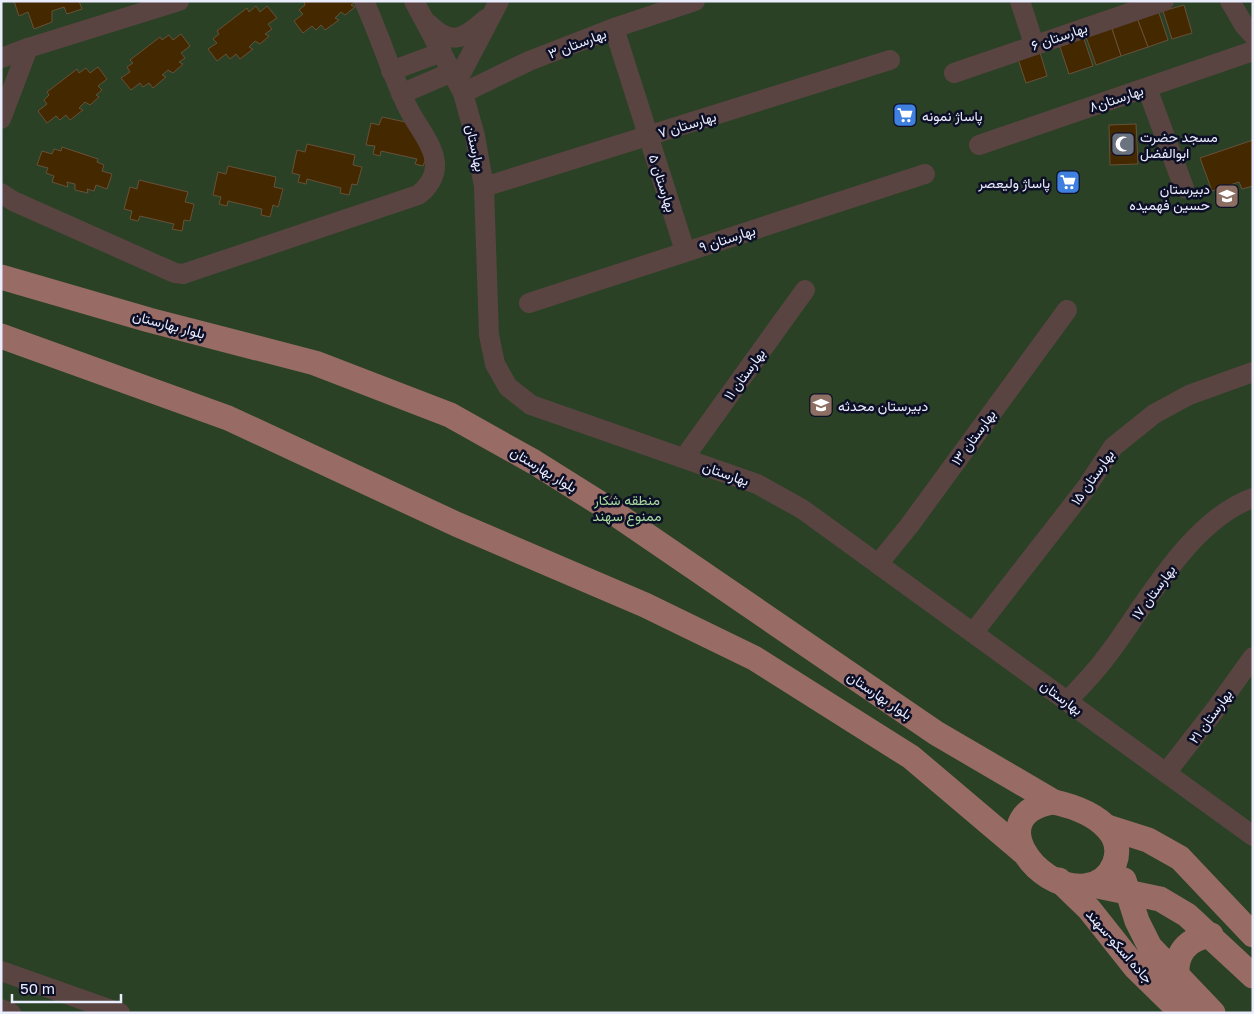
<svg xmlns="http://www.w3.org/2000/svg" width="1254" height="1014" font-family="'Golos Text',Vazirmatn,sans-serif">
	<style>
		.green { fill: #2a4126 }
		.building { fill: #442800; stroke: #665139 }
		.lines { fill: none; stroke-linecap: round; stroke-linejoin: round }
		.minor { stroke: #594441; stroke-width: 20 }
		.major { stroke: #986c65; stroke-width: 25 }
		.labels { text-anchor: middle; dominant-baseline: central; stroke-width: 5; stroke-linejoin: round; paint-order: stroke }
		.street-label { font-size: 14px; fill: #eaedfe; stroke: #0d0f26 }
		.poi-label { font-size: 14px; fill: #eaedfe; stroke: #0d0f26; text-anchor: start }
		.park-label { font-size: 14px; fill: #a7da9d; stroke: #0d0f26 }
	</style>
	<rect width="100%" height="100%" fill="#161830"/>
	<rect class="green" x="1" y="1" width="1252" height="1012"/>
	<g class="building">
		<path d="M14 1H79L82 9 67 14 64 7 52 11V22L34 29 28 12 19 16Z"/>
		<path d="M304 1H356L351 5 355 7 345 15 341 12 335 18 339 20 325 30 321 25 316 30 312 26 303 33 294 21 303 14 299 10 305 5Z"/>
		<path d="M1184 5 1192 33 1172 39 1163 11Z"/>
		<path d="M256 6 260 12 267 6 277 18 268 24 272 29 265 34 269 36 260 44 255 41 249 47 253 49 240 59 236 54 230 59 226 54 217 61 208 49 217 43 213 39 219 34 217 31 247 8 249 12Z"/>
		<path d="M1158 10 1168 40 1148 47 1137 18Z"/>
		<path d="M1137 18 1148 47 1121 56 1111 26Z"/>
		<path d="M1111 26 1121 56 1096 65 1085 34Z"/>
		<path d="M181 34 190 46 181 53 185 58 179 62 183 64 173 73 168 70 162 75 166 77 153 88 149 83 143 87 140 83 131 90 121 78 130 72 127 67 133 63 130 60 160 37 162 40 169 35 173 40Z"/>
		<path d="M1083 36 1093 66 1069 74 1059 44Z"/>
		<path d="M1038 46 1047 76 1026 83 1016 53Z"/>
		<path d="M98 67 107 79 98 86 102 90 96 95 99 97 90 105 85 102 79 108 83 110 70 120 66 115 60 120 56 116 47 123 38 111 47 104 44 100 49 95 47 92 77 69 79 73 86 68 90 73Z"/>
		<path d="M382 117 429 127 427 156 423 166 415 164 417 159 381 151 380 156 373 154 375 146 366 145 371 123 379 125Z"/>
		<path d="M1136 124 1138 164 1110 165 1109 125Z"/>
		<path d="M1253 140V186L1242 189 1239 182 1212 191 1200 158Z"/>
		<path d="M307 144 355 155 353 165 362 167 357 185 352 184 349 195 340 193 341 188 307 179 306 184 298 182 300 175 292 173 297 150 305 152Z"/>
		<path d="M62 147 98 159 97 162 104 165 102 171 112 174 107 189 96 185 94 191 87 189 88 193 75 190V184L67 182 68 187 52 182 54 176 46 173 48 168 37 165 42 151 52 154 54 149 61 151Z"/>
		<path d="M228 166 276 177 274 187 283 189 278 207 273 205 270 217 261 215 262 209 228 201 227 206 219 204 221 197 213 195 218 172 226 174Z"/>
		<path d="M139 180 188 192 185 202 194 204 190 221 184 220 182 231 172 229 174 224 140 216 138 221 130 219 132 211 124 209 130 187 137 189Z"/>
	</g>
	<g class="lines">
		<g class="minor">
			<path d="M414 1 463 93 475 136 484 187 489 335 495 364 508 387 531 405 757 484 802 509 1253 836"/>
			<path d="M1020 1 1034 44"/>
			<path d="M1230 1 1244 25 1253 35"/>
			<path d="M429 24C452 47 465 38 486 19"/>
			<path d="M614 28 685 251"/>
			<path d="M1 58 28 48"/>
			<path d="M391 71 442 52"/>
			<path d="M954 73 1164 1"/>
			<path d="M457 81 499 1"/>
			<path d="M1147 88 1184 188"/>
			<path d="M463 93 529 61 614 28 695 1"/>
			<path d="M401 94 452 72"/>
			<path d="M1 119 28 48 179 1"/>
			<path d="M979 145 1253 51"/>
			<path d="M484 187 890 60"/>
			<path d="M1 193 13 201 175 273 183 274 418 195C428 188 436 176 435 163 433 143 416 125 408 108 391 73 380 36 364 1"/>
			<path d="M529 303 925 174"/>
			<path d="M684 458 805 290"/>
			<path d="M878 564 909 526 1067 310"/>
			<path d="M973 633 1086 488 1113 447 1154 414 1189 395 1253 372"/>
			<path d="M1067 701C1082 686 1097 670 1110 652 1147 602 1191 520 1253 498"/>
			<path d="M1166 773 1215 710 1253 657"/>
			<path d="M1 971 120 1013"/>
			<path d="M1 1009 11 1013"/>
		</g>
		<g class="major">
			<path d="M1 277 149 320 315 363 450 415 534 462 601 504 936 733 1054 802"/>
			<path d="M1 336 228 418 456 524 645 605 754 658 911 757 1022 851"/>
			<path d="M1054 802C1072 806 1095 814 1108 829 1127 850 1113 883 1085 886 1034 891 982 813 1054 802Z"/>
			<path d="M1107 827 1148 840 1180 858 1253 935"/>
			<path d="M1059 880 1089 909 1135 967 1182 1013"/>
			<path d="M1124 880 1137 921 1150 947 1213 1013"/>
			<path d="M1093 885 1160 899 1187 915 1253 976"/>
			<path d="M1177 977C1175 953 1187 939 1211 935"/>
		</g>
	</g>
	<defs>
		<g id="supermarket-square" transform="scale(1.25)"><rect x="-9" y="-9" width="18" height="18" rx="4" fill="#3f7fe0" stroke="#0d0f26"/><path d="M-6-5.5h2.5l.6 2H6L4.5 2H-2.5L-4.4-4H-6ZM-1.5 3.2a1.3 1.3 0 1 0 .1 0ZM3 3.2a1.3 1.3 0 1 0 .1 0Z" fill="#fff"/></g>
		<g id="mosque-square" transform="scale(1.25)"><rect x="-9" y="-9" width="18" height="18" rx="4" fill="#6b7280" stroke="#0d0f26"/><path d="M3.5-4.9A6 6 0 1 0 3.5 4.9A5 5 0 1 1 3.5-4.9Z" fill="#fff"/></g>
		<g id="school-square" transform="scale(1.25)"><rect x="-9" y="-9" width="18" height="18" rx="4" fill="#8d6e63" stroke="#0d0f26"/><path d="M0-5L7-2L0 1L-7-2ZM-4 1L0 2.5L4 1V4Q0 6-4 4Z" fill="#fff"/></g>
	</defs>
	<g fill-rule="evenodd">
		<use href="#supermarket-square" x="905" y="115"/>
		<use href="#mosque-square" x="1123" y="144"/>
		<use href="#supermarket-square" x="1068" y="182"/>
		<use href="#school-square" x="1227" y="196"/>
		<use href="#school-square" x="821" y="405"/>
	</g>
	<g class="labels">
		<g class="street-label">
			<text transform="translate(1059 36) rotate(-19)">بهارستان ۶</text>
			<text transform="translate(577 43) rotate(-21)">بهارستان ۳</text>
			<text transform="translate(1116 98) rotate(-19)">بهارستان۸</text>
			<text transform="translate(687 124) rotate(-17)">بهارستان ۷</text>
			<text transform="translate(476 148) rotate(78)">بهارستان</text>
			<text transform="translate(663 183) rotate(72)">بهارستان ۵</text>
			<text transform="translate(727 238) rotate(-18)">بهارستان ۹</text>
			<text transform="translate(169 324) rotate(15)">بلوار بهارستان</text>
			<text transform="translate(744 374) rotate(-54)">بهارستان ۱۱</text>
			<text transform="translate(973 437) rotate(-54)">بهارستان ۱۳</text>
			<text transform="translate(544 469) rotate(31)">بلوار بهارستان</text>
			<text transform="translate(726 473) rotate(19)">بهارستان</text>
			<text transform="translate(1092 477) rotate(-55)">بهارستان ۱۵</text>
			<text transform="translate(1153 592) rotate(-54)">بهارستان ۱۷</text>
			<text transform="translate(880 695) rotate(34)">بلوار بهارستان</text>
			<text transform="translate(1062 697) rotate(36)">بهارستان</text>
			<text transform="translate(1210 716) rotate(-54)">بهارستان ۲۱</text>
			<text transform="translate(1120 946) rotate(49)">جاده اسکو-سهند</text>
		</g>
		<g class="poi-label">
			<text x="922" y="115">پاساژ نمونه</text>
			<text x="1140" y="136">مسجد حضرت<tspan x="1140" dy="16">ابوالفضل</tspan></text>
			<text x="1050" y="182" text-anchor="end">پاساژ ولیعصر</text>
			<text x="1210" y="188" text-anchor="end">دبیرستان<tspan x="1210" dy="16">حسین فهمیده</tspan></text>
			<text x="838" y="405">دبیرستان محدثه</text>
		</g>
		<g class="park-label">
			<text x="627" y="499">منطقه شکار<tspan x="627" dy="16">ممنوع سهند</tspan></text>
		</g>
	</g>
	<rect width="1254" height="1014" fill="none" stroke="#eaedfe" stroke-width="5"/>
	<path d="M12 994v8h109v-8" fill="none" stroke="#eaedfe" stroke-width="2.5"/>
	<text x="20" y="994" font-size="15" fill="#eaedfe" stroke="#0d0f26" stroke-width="4" paint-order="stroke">50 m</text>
</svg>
